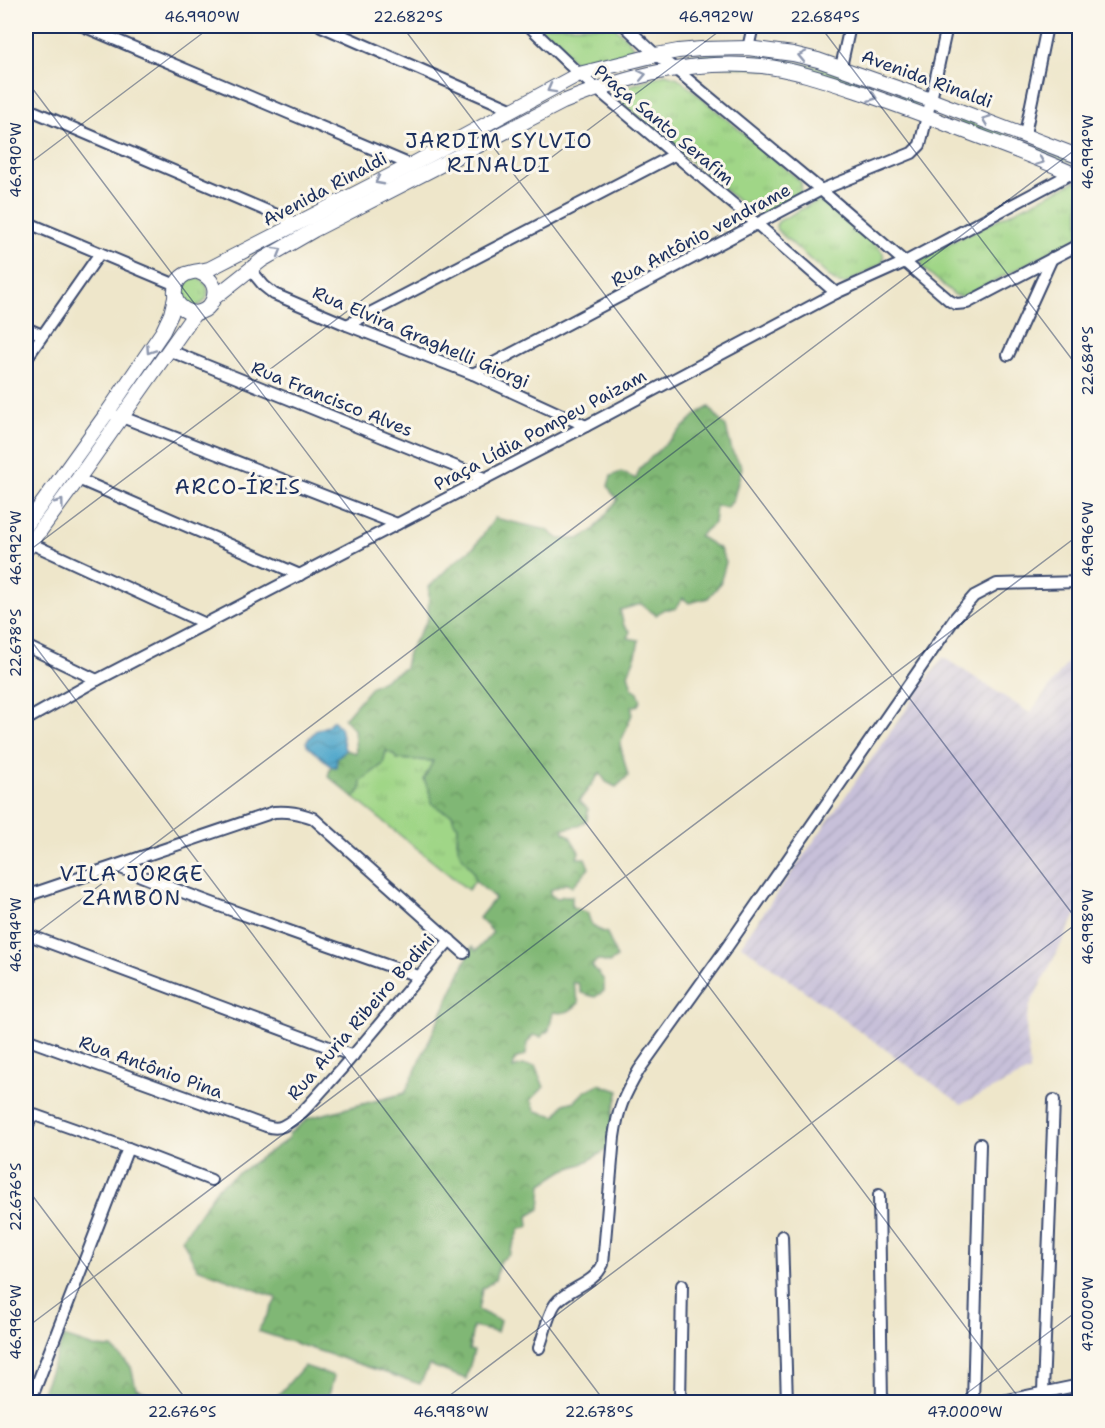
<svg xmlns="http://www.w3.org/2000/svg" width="1105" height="1428" font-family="'Shantell Sans',sans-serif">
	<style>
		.industrial { fill: url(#industrial-furrows) }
		.grass { fill: url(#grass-tufts); stroke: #5e8272; stroke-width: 1.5 }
		.forest { fill: url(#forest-crowns); stroke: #4e7369; stroke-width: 1.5 }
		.water { fill: url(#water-waves); stroke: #346a94; stroke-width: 1.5 }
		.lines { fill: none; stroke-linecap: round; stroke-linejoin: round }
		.minor-casing { stroke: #3b4a6e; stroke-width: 14 }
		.secondary-casing { stroke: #3b4a6e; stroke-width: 16 }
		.minor { stroke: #fff; stroke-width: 10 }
		.secondary { stroke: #fff; stroke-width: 14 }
		.oneway { stroke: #8d97ae }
		.ticks { fill: none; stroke: #1b2f5e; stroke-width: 1.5; stroke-opacity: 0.45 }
		.labels { text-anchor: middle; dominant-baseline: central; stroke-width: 6; stroke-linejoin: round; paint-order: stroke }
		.street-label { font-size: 18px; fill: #1b2f5e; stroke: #fbf7ec }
		.quarter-label { font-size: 21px; letter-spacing: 1.5px; fill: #1b2f5e; stroke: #fbf7ec }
		.neatline { fill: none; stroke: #1b2f5e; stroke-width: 2 }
		.ticks-label { font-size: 15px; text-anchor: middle; fill: #1b2f5e }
	</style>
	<defs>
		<pattern id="industrial-furrows" width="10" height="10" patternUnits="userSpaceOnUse" patternTransform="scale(1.5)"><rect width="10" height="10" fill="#c7c0d9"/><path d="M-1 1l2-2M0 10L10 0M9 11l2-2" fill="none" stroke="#aaa5bd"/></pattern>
		<pattern id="grass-tufts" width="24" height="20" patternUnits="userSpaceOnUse" patternTransform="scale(1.5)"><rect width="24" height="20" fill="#a0d687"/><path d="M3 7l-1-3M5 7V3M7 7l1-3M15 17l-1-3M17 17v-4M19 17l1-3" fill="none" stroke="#89b877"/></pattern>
		<pattern id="forest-crowns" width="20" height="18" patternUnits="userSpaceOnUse" patternTransform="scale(1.5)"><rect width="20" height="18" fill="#80b774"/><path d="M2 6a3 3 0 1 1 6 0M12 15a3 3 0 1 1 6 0" fill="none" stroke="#689562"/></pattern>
		<pattern id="water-waves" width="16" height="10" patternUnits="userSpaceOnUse" patternTransform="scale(1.5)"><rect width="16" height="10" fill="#4ca5ca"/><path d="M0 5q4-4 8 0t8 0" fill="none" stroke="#3e87a7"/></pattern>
	</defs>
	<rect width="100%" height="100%" fill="#fbf7ec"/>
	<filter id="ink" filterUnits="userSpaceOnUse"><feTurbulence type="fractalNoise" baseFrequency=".0167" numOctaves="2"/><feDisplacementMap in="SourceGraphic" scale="12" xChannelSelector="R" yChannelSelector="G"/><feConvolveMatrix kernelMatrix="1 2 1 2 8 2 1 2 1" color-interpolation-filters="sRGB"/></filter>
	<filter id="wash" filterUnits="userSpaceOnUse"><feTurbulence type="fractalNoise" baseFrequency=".008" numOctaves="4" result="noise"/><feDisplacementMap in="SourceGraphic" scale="24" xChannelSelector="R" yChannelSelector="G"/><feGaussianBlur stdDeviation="1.35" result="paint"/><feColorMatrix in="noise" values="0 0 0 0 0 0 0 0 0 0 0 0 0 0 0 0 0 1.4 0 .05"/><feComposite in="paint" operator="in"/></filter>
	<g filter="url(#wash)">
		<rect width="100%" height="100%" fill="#eee6ca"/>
		<path class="industrial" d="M1079 647V909L1030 1005 1026 1024 1030 1071 961 1104 741 945 943 657 1030 713Z"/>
		<g class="grass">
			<path d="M536 26H613C621 33 632 40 634 51L629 55 580 67Z"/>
			<path d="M722 54C747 55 772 56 797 62 838 70 877 88 917 101L918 103 917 105 915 106 830 76 683 62 679 58V56Z"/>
			<path d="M665 74 678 78 800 181C803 186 802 190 800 195 785 204 769 217 751 212L623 104C620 98 619 94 623 88Z"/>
			<path d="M962 118 1079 162V166L962 125 959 121Z"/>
			<path d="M1076 181 1079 182V237L963 297 955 295 922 267C920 261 923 258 927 254Z"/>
			<path d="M819 201 825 203 878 247 883 253 884 259 881 264 845 284 838 283 833 280 777 230 776 225 779 221 815 202Z"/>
			<circle cx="194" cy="292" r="14"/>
			<path d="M386 751 393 754 397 759 433 761 424 779 431 796 443 811 452 814 458 825 457 841 470 867 475 872V881L468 890 354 798 361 789 360 781 383 764Z"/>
		</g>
		<g class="forest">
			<path d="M709 407 726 427 732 451 742 467 733 501 727 507 716 506 714 523 699 536 720 549 726 562 720 584 708 598 689 603 683 598 675 609H664L656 615 641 604 620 610 624 626 630 631 628 638 639 640 636 655 628 674 632 688 638 692 641 701 637 706H632V714L620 744 628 776 616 787 606 782 600 773 579 801 588 809 587 820 578 826 563 829 564 833 569 835 579 852 577 858H585L589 868 572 887 567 883 551 890 550 894 557 899 563 896H572V907L588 913C590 926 595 929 607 933L617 958 609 963 597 960 592 966 604 980V991L595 997 581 993 578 983H573L579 1003C569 1012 566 1014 553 1012L549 1030 541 1037 533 1035 527 1043 526 1055 515 1059 513 1068 522 1065 535 1066 544 1087 531 1100 536 1111 556 1116 564 1104 575 1101 585 1091 599 1084 619 1091 613 1112 610 1148 582 1164 564 1170 542 1184 540 1209 528 1216 529 1227 520 1229 509 1255 500 1261 495 1280 482 1289 478 1310 500 1321 497 1332 473 1327 469 1350 474 1351 466 1379 429 1365 420 1384 258 1331 277 1298 197 1268 182 1239 218 1187 288 1139 289 1134 309 1118 405 1093 472 947 476 951 493 932 479 918 495 898 475 881C475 867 464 863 459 851 456 843 458 834 458 826L454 822 452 814 443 811 431 803V796L424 779 433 761 397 759 393 754 386 751 383 764 361 781V789L354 798 328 776 331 766 336 767 337 758 343 754 345 750 356 753 354 729 344 719 372 686 405 668 408 652 428 619 429 587 452 564 475 546 495 518 547 530 559 539H579L594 530 618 499 612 493 608 486 611 476 621 472 636 479 640 468 698 413Z"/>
			<path d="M64 1337 94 1347 112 1348 131 1367 136 1388 168 1402H38Z"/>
			<path d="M304 1366 334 1376 327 1402H272Z"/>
		</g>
		<path class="water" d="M333 720 340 727 345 750 343 753 337 758 336 767 331 766 307 745 306 742 315 731 327 726Z"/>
	</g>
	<g filter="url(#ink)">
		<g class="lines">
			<g class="minor-casing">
				<g id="minor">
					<path d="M83 26 411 165"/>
					<path d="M321 26 513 110"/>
					<path d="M529 26 579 74 757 224 836 293"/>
					<path d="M625 26 656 55 674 68 821 190 950 301 956 304 967 303 1080 244"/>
					<path d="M748 48 753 26"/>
					<path d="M841 67 850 26"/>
					<path d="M26 108 298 224"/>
					<path d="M1025 134 1047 26"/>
					<path d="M26 222 176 285"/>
					<path d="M250 269 264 286 274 294 347 325 473 374 586 426"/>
					<path d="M347 325 674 155"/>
					<path d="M26 328 42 335"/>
					<path d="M168 350 484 478"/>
					<path d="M1008 355 1052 258"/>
					<path d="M26 359 100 253"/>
					<path d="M473 374 821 190 912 153 920 145 931 100 947 26"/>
					<path d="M107 413 122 417 397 524"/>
					<path d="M78 479 300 575"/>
					<path d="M26 544 30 543 206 624"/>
					<path d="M26 646 97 680"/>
					<path d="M26 720 97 680 586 426 836 293 905 262 1072 173"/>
					<path d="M116 866C215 906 317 941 418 976"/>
					<path d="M26 896 274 812C289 811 299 813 313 818L464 953"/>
					<path d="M26 913 30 894"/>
					<path d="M26 934 353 1056"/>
					<path d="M26 1039 266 1126C272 1128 277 1129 283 1126 301 1117 314 1099 327 1085 370 1038 408 988 450 940"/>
					<path d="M26 1112 128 1148"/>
					<path d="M26 1131 32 1114"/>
					<path d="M879 1195 882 1402"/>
					<path d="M782 1236 787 1402"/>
					<path d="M539 1348C544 1336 548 1313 556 1303 569 1287 594 1285 603 1264L614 1137C618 1108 624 1096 639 1070L725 950 955 618 974 596 997 584 1080 582"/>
					<path d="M1043 1392 1054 1100"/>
					<path d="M30 1402 128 1148 211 1180"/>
					<path d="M680 1402 682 1285"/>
					<path d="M973 1402 980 1144"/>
					<path d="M998 1402 1080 1385"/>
				</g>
			</g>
			<g class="secondary-casing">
				<g id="secondary">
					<path d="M198 272C231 284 208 325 184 309 171 301 172 281 186 274 193 271 202 271 209 269L411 165 579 74 656 55 678 51 701 49 748 48 793 54 818 60 931 100 1080 157"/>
					<path d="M214 298 262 260 314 230 563 102C627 76 693 59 762 66 797 70 830 82 863 93 890 103 917 112 944 123 989 141 1036 156 1080 177"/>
					<path d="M26 526 107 413 163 331 171 314 175 298"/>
					<path d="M26 550 78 479 195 313"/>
				</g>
			</g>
			<use href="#minor" class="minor"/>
			<use href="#secondary" class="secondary"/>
		</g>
		<defs><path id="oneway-chevron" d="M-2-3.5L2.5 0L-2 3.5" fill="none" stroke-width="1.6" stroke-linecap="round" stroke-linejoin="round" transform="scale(1.5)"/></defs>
		<g class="oneway">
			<use href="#oneway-chevron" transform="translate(802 56) rotate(-168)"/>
			<use href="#oneway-chevron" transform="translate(642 75) rotate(-12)"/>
			<use href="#oneway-chevron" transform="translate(551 89) rotate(151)"/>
			<use href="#oneway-chevron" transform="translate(873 97) rotate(20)"/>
			<use href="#oneway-chevron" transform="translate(986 120) rotate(-160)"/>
			<use href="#oneway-chevron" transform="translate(1040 161) rotate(21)"/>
			<use href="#oneway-chevron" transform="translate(379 181) rotate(152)"/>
			<use href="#oneway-chevron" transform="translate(278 251) rotate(-30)"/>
			<use href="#oneway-chevron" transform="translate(150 350) rotate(124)"/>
			<use href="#oneway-chevron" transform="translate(60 503) rotate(-53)"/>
		</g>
	</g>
	<path class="ticks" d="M402 26 1080 924M820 26 1080 370M26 80 1022 1402M26 166 212 26M26 553 726 26M26 634 605 1402M26 941 1080 146M26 1187 188 1402M26 1328 1080 534M441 1402 1080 921M955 1402 1080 1309"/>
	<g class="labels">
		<g class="street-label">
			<text transform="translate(927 79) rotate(20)">Avenida Rinaldi</text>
			<text transform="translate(664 125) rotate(40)">Praça Santo Serafim</text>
			<text transform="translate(325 189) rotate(-28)">Avenida Rinaldi</text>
			<text transform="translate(701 235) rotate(-28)">Rua Antônio vendrame</text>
			<text transform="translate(421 337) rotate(23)">Rua Elvira Graghelli Giorgi</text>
			<text transform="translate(332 399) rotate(22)">Rua Francisco Alves</text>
			<text transform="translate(540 430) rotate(-28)">Praça Lídia Pompeu Paizam</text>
			<text transform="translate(361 1017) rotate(-49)">Rua Auria Ribeiro Bodini</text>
			<text transform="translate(151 1067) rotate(20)">Rua Antônio Pina</text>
		</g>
		<g class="quarter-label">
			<text x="499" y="141">JARDIM SYLVIO<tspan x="499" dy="24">RINALDI</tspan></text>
			<text x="238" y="487">ARCO-ÍRIS</text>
			<text x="132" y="874">VILA JORGE<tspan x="132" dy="24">ZAMBON</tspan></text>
		</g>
	</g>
	<rect width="1105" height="1428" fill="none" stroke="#fbf7ec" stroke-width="66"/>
	<rect x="33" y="33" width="1039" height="1362" class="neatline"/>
	<g class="ticks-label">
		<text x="202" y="22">46.990°W</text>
		<text x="408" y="22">22.682°S</text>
		<text x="716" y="22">46.992°W</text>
		<text x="825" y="22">22.684°S</text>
		<text transform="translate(1088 152) rotate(-90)" y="5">46.994°W</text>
		<text transform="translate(16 160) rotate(-90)" y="5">46.990°W</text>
		<text transform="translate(1088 361) rotate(-90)" y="5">22.684°S</text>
		<text transform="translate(1088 539) rotate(-90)" y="5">46.996°W</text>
		<text transform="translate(16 548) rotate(-90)" y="5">46.992°W</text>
		<text transform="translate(16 643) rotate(-90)" y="5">22.678°S</text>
		<text transform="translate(1088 927) rotate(-90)" y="5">46.998°W</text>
		<text transform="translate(16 935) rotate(-90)" y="5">46.994°W</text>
		<text transform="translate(16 1197) rotate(-90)" y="5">22.676°S</text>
		<text transform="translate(1088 1314) rotate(-90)" y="5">47.000°W</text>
		<text transform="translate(16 1322) rotate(-90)" y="5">46.996°W</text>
		<text x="182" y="1417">22.676°S</text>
		<text x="451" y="1417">46.998°W</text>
		<text x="599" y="1417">22.678°S</text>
		<text x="965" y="1417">47.000°W</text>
	</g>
</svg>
